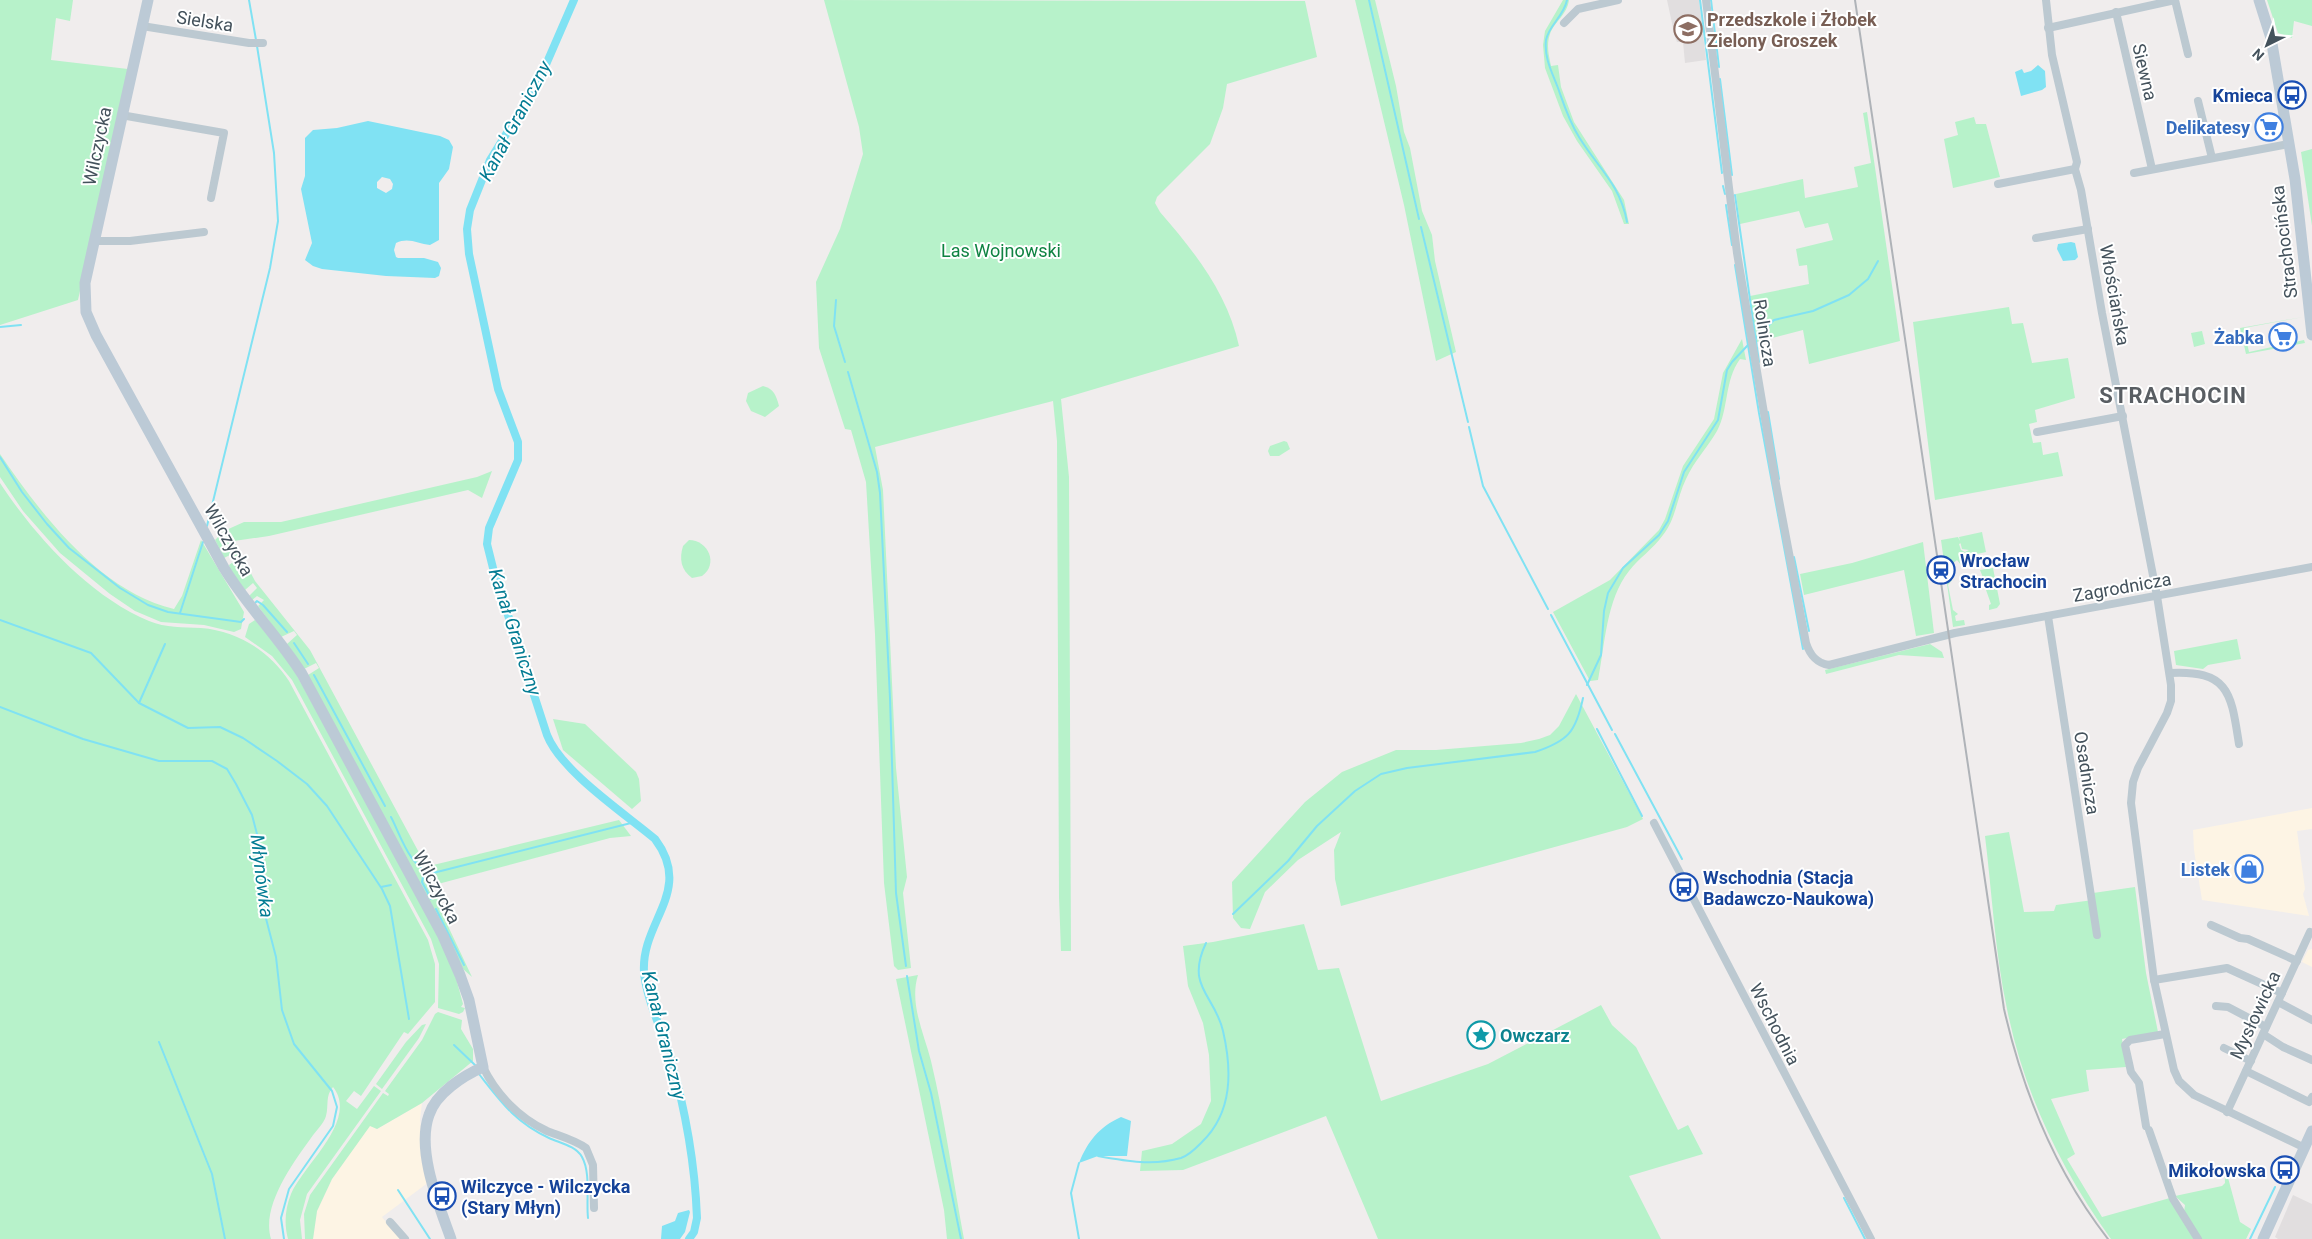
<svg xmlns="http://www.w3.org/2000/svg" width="2312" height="1239" font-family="Roboto,sans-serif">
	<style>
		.commercial { fill: #fdf4e4 }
		.education { fill: #e1dedf }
		.green { fill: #b7f2ca }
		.water { fill: #80e2f3; fill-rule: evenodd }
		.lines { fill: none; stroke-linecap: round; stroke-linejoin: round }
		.stream { stroke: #80e2f3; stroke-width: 2 }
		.canal { stroke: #80e2f3; stroke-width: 8 }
		.street { stroke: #bcc9d1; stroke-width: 8 }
		.secondary { stroke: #bccad6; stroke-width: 11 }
		.rail { stroke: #afb3b8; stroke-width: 2 }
		.labels { text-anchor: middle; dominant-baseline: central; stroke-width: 4; stroke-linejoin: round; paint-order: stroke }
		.education-label { font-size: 18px; font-weight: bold; fill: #785e54; stroke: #fff; text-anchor: start }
		.street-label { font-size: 18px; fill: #44525c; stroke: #fff }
		.transit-label { font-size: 18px; font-weight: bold; fill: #164399; stroke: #fff; text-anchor: start }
		.shop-label { font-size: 18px; font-weight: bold; fill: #366cbe; stroke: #fff; text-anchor: end }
		.park-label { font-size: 18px; fill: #0f8342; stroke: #fff }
		.culture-label { font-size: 18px; font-weight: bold; fill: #0d838f; stroke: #fff; text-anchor: start }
		.water-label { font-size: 19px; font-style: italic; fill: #037c93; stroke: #fff }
		.district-label { font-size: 22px; font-weight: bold; letter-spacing: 1px; fill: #595e63; stroke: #fff }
	</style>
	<rect width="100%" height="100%" fill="#f0eded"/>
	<g class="commercial">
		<path d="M2312 808V829L2297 831 2305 889 2303 894 2309 916 2202 900 2194 850 2193 830Z"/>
		<path d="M2312 949V967L2302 962 2308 950Z"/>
		<path d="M422 1103 420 1120 425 1166 429 1182 382 1217 400 1239H313L317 1211 332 1179 370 1125 377 1129Z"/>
	</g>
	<g class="education">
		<path d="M1667 0H1699L1706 60 1685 63 1683 42H1677L1675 37Z"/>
		<path d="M2293 1195 2312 1204V1239H2278L2275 1237Z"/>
	</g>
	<g class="green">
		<path d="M0 0H73L70 21 56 18 51 60 128 69 78 300 0 325Z"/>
		<path d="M824 0 1305 1 1317 57 1227 84 1223 108 1210 144 1157 197 1155 203 1160 212C1194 251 1228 294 1239 346L1061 399 1069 477 1071 951H1061L1059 897 1057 441 1053 401 875 447 883 490 896 768 907 877 903 893 911 968 898 970 894 966 884 883 875 634 866 482 851 430 845 429 819 348 816 282 840 229 863 154 859 127Z"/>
		<path d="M1355 0H1375L1396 86 1404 132 1410 148 1422 211 1432 235 1435 261 1456 352 1436 361 1404 205Z"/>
		<path d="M1563 0H1569C1567 15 1554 22 1550 34 1546 45 1549 56 1551 66L1558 65 1561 87 1574 122 1624 200 1629 224H1624L1612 191 1577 141 1563 116 1545 68 1543 45 1545 31Z"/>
		<path d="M2267 0H2312V26L2294 21 2292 38 2278 33Z"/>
		<path d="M1867 112 1900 341 1809 364 1803 330 1757 342 1750 296 1809 284 1807 265 1799 266 1796 249 1833 240 1828 223 1805 228 1799 211 1740 224 1736 194 1803 179 1805 198 1858 187 1854 167 1871 163 1863 113Z"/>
		<path d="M1974 117 1976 124H1986L2000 177 1953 188 1944 139 1958 135 1955 122Z"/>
		<path d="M2312 149V226L2301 152Z"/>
		<path d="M2009 307 2012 324 2023 323 2032 363 2068 358 2075 398 2035 410 2037 422 2029 424 2033 443 2041 442 2043 455 2058 452 2063 476 1935 500 1913 322Z"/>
		<path d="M2303 317 2244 328 2249 352 2304 340 2305 343 2246 354 2240 328Z"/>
		<path d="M2202 331 2205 344 2194 347 2191 333Z"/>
		<path d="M1742 339 1746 360 1740 359C1724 381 1729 409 1717 431 1707 448 1694 461 1686 479 1677 497 1676 519 1663 535 1653 549 1639 558 1629 571 1606 600 1605 645 1598 680L1590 681 1553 612 1610 580 1659 530 1665 519 1683 466 1714 419 1723 373Z"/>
		<path d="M763 386C774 389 776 395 779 406L765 417 751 411 746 401 748 393Z"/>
		<path d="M1284 441 1287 442 1290 449 1279 456H1270L1268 451 1270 446Z"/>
		<path d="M0 454C40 513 100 592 174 609L182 596 201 540 244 612 241 629 234 632 204 625 161 622 135 611 110 594 60 553 23 511 0 477Z"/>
		<path d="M492 471 482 498 468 490 269 536 234 541 255 581 310 650 423 860 429 866 619 820 631 836 610 838 438 884 431 876 425 879 433 898 437 897 441 905 439 907 472 977 463 969 308 675 319 668 316 663 304 669 287 644 297 635 294 631 281 637 258 606 264 600 257 596 251 601 249 596 257 588 253 583 245 590 230 570 229 565 236 560 232 554 224 558 215 540 224 531 244 522H281L477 477Z"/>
		<path d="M0 483C35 536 89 596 149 621 166 628 183 627 201 628 238 631 269 651 289 681L428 940 435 964V1002L408 1034 404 1032 361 1096 354 1091 346 1101 357 1109 374 1086 381 1091 307 1194 300 1220 302 1239H288C284 1224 285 1209 291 1194 304 1164 359 1120 333 1087 325 1096 329 1105 326 1116 324 1123 316 1131 311 1138 293 1163 261 1206 271 1239H0Z"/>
		<path d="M1982 532 1986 552 1977 554 1975 556 1973 552 1969 557V563L1961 565 1957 560 1950 566 1953 572 1948 570 1947 575 1952 576V580L1948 585 1953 610 1958 614 1955 616 1956 621 1964 620 1965 625 1953 627 1941 540 1958 537 1961 543 1959 544 1961 550 1965 552 1969 550 1962 549 1959 537Z"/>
		<path d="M689 540C708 540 719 564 702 576L692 578C681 570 679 559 683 546Z"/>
		<path d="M1923 542 1934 633 1916 636 1904 570 1804 595 1800 574 1852 563Z"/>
		<path d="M1993 568 2000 604 1997 608 1989 610V605L1991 604 1986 590 1989 589 1987 580H1984L1980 570Z"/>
		<path d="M255 620 289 661 421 902 453 967 463 1004 461 1007 465 1008 463 1012 459 1014 438 1008 439 964 431 939 292 680 272 656 245 637 249 624Z"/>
		<path d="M2237 639 2241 659 2208 665 2203 669 2176 665 2174 651Z"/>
		<path d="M1930 644 1942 652 1944 658 1899 655 1826 674 1825 670Z"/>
		<path d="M1576 694 1643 819 1627 827 1341 906 1335 879 1334 850 1341 832 1298 860 1265 892 1250 929 1241 928 1233 918 1232 882 1305 802 1342 772 1396 750H1436L1521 743 1539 739 1550 735 1559 726Z"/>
		<path d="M553 719 585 724 636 772 639 779 641 801 632 809 563 750Z"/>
		<path d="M2009 832 2024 912 2054 911 2056 905 2093 900V893L2135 887 2146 973 2158 1032 2122 1039 2126 1067 2086 1070 2089 1091 2051 1099 2075 1154 2067 1159 2102 1217 2170 1198 2194 1239H2111C2061 1170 2024 1093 2007 1009 1995 953 1992 893 1985 836Z"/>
		<path d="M1304 924 1318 970 1339 968 1381 1101 1488 1064 1601 1005 1612 1025 1636 1047 1678 1130 1688 1125 1703 1154 1629 1176 1661 1239H1378L1326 1116 1183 1170 1140 1171 1142 1151 1172 1144 1201 1124 1211 1101 1209 1055 1203 1023 1188 986 1183 946 1213 942Z"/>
		<path d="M918 975C909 1004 924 1033 931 1061 945 1119 953 1180 964 1239H947L944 1210 896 979Z"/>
		<path d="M438 1012 462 1020 461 1029 473 1049V1061L422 1103 377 1129 370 1126 332 1179 317 1211 313 1239H305L304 1214 310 1195 383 1093 388 1096 389 1094 385 1091 422 1040 435 1014Z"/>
		<path d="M426 1024 419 1038 382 1089 376 1084 406 1042 422 1025Z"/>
		<path d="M2224 1163 2240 1222 2251 1229 2246 1239H2201L2184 1212 2185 1205 2175 1196 2222 1186 2225 1183Z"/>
	</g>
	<g class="water">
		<path d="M2038 65 2045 71 2046 87 2042 90 2021 96 2015 72 2022 69 2024 73 2031 71Z"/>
		<path d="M368 121 440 136 449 140 453 147 449 169 439 183V240L430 245C418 244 409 237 396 243L394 250 396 257 398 258H424L438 262 441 268 439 276 435 278 386 276 322 269 313 266 305 260 312 243 301 189 305 176V138L313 130 337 128ZM382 177 390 179 393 184 392 189 386 193 377 188V182Z"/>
		<path d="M2071 242 2075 243 2078 257 2075 260 2063 261 2057 249 2058 244Z"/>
		<path d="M1121 1117 1131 1121 1127 1156H1098L1079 1163C1088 1141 1099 1127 1121 1117Z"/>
		<path d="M689 1210 690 1212 685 1232 680 1239H661L662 1226 675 1221 678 1213Z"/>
	</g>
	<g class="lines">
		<g class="stream">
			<path d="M249 0 256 40"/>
			<path d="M1369 0 1419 219"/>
			<path d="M1567 0C1564 16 1549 25 1546 40 1544 58 1552 72 1558 88 1564 105 1569 121 1579 137 1598 168 1620 184 1627 222"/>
			<path d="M1700 0 1722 173"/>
			<path d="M1711 0 1719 67"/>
			<path d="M1720 79 1732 175"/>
			<path d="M1723 186 1725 194"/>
			<path d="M1735 195 1759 362"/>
			<path d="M1726 205 1732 245"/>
			<path d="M1421 227 1468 422"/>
			<path d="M1735 265 1759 413 1803 649"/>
			<path d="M836 300 834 326 845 362"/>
			<path d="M0 327 21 325"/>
			<path d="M1756 338 1774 320 1813 311 1849 295 1868 279 1878 261"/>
			<path d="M848 372 877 472 880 493 890 698 896 893 906 966"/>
			<path d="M1768 412 1779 479"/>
			<path d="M1469 427 1483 486 1548 609"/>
			<path d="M0 457 22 492 47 524 69 548 120 588 148 605 168 612 241 622 244 619"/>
			<path d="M207 526 270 268 278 221 274 153 257 46"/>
			<path d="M1794 557 1809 631"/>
			<path d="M255 603 257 601 263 605 287 632"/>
			<path d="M180 613 203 542"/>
			<path d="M1551 615 1612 730"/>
			<path d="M0 620 91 653 139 703 188 728 220 727 243 738 277 761 307 784 327 806 382 889 390 906 409 1019"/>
			<path d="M294 643 308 664"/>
			<path d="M314 675 385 806"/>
			<path d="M1587 685 1601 655 1604 611 1608 593 1623 568 1659 535 1668 521 1684 472 1718 420 1727 370 1732 362 1748 345"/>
			<path d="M139 703 165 644"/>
			<path d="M0 707 83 739 159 761H212L227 769 236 784 252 815 263 857V907L276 957 282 1010 294 1044 332 1091 337 1107 333 1126 289 1189 281 1218 284 1239"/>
			<path d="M1597 729 1642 816"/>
			<path d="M1615 734 1682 859"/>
			<path d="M391 817C401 836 410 869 433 873L635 822"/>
			<path d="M424 872 422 882 431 899"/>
			<path d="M381 887 391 885"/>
			<path d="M436 909 464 965"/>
			<path d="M1233 914 1288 861 1317 826 1355 791 1381 774 1407 768 1535 752C1568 741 1576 732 1583 698"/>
			<path d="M907 976 919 1051 931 1093 961 1239"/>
			<path d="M159 1042 212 1174 225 1239"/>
			<path d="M454 1045 475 1065"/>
			<path d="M479 1074C501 1102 515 1122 549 1138 560 1143 576 1146 582 1157 591 1173 586 1200 588 1218"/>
			<path d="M1098 1156C1126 1161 1153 1166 1181 1158 1190 1155 1196 1148 1202 1142 1233 1112 1232 1070 1223 1031 1215 995 1185 987 1206 943"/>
			<path d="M1079 1163 1071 1193 1079 1239"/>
			<path d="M398 1190 430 1239"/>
			<path d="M1844 1198 1865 1239"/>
			<path d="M2250 1239 2275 1187"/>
		</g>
		<path class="canal" d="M574 0 538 83 490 160 470 210 467 229 469 254 498 389 518 442V460L489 528 487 544 494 572 547 735C561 771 624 813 655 839 694 891 641 921 644 972 646 998 662 1031 670 1056 685 1108 695 1165 697 1218L694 1232 689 1239"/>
		<g class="street">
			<path d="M1706 0 1737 253 1776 484 1806 643C1810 655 1816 663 1829 665L1955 633 2312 567"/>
			<path d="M2046 0 2052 55 2077 162 2075 169 2081 190 2102 313 2157 596 2171 685V701L2167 713 2138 768 2133 782 2131 803 2154 980 2174 1070 2179 1081 2194 1095 2305 1148"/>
			<path d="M2175 0 2188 54"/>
			<path d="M2116 12 2152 169"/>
			<path d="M1564 23 1578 9 1618 0"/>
			<path d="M142 26 249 43H263"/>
			<path d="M2048 28 2175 0"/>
			<path d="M2198 101 2212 158"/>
			<path d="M121 115 224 133 211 198"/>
			<path d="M2134 173 2289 144"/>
			<path d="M1998 184 2075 169"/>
			<path d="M2036 238 2088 229"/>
			<path d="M94 241H130L204 232"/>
			<path d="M2037 432 2123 416"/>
			<path d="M2048 616 2097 935"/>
			<path d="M2170 673C2230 670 2231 694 2239 744"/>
			<path d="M1654 823 1871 1239"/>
			<path d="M2211 925 2240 938 2248 939 2297 961"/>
			<path d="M2154 980 2227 968 2282 993"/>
			<path d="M2278 1002 2312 1020"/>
			<path d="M2216 1006 2228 1007 2266 1027"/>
			<path d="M2263 1034 2283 1047 2312 1060"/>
			<path d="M2224 1048 2251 1061"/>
			<path d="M483 1067C496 1094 519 1118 547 1131 560 1136 575 1140 586 1148L593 1165 594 1208"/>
			<path d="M2246 1071 2309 1102 2312 1097"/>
			<path d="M2227 1112 2310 932"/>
			<path d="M2146 1126 2139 1083 2131 1072 2125 1045 2130 1040 2165 1034"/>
			<path d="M2149 1130 2173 1199 2198 1239"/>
			<path d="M390 1222 405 1239"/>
		</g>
		<g class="secondary">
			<path d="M148 0 85 283 86 312 96 335 224 568C247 606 278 636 302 674L443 936 460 975 469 1000 483 1067C463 1076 436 1093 429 1115 416 1151 439 1205 451 1239"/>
			<path d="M2259 0 2271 38 2295 179 2312 335"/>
			<path d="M2263 1239 2312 1131"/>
		</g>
		<path class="rail" d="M1855 0 2004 1009C2023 1092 2055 1171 2108 1239"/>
	</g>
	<defs>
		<g id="school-ring" transform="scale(1.4375)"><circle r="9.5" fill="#fff" stroke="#8d6e63" stroke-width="1.5"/><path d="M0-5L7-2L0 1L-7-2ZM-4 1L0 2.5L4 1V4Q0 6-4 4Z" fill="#8d6e63"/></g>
		<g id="bus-ring" transform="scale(1.4375)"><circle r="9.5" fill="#fff" stroke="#1a4fb4" stroke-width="1.5"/><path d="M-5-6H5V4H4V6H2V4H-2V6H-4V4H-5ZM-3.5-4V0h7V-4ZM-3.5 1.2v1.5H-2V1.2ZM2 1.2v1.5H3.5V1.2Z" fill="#1a4fb4"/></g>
		<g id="supermarket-ring" transform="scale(1.4375)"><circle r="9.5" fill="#fff" stroke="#3f7fe0" stroke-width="1.5"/><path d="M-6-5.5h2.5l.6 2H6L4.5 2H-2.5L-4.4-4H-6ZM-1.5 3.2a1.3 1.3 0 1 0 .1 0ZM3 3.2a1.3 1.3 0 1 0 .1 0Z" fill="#3f7fe0"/></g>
		<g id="station-ring" transform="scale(1.4375)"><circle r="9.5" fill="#fff" stroke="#1a4fb4" stroke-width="1.5"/><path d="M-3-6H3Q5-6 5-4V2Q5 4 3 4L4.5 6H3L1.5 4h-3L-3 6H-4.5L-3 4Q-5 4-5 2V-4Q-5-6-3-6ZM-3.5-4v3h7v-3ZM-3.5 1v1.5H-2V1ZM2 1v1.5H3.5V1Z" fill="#1a4fb4"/></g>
		<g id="shop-ring" transform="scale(1.4375)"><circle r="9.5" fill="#fff" stroke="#3f7fe0" stroke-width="1.5"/><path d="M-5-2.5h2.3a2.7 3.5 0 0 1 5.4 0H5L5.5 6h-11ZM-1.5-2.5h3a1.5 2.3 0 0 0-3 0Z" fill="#3f7fe0"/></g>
		<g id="sight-ring" transform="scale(1.4375)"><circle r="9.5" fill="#fff" stroke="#0f9aa8" stroke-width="1.5"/><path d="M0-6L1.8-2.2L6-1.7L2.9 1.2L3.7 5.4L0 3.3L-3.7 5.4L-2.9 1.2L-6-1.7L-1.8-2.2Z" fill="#0f9aa8"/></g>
	</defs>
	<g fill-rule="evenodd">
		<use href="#school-ring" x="1688" y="29"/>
		<use href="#bus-ring" x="2292" y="95"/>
		<use href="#supermarket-ring" x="2269" y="127"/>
		<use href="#supermarket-ring" x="2283" y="337"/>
		<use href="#station-ring" x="1941" y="570"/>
		<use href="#shop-ring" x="2249" y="869"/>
		<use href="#bus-ring" x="1684" y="887"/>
		<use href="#sight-ring" x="1481" y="1035"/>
		<use href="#bus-ring" x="2285" y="1170"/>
		<use href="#bus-ring" x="442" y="1196"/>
	</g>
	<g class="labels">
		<g class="education-label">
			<text x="1707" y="19">Przedszkole i Żłobek<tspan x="1707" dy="21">Zielony Groszek</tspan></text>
		</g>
		<g class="street-label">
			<text transform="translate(205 21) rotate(9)">Sielska</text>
			<text transform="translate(2145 72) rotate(77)">Siewna</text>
			<text transform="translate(97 146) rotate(-78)">Wilczycka</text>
			<text transform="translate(2284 242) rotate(-97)">Strachocińska</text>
			<text transform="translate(2115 295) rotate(80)">Włościańska</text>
			<text transform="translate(1765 333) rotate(81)">Rolnicza</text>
			<text transform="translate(229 540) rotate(60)">Wilczycka</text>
			<text transform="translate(2122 587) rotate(-10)">Zagrodnicza</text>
			<text transform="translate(2087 773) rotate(81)">Osadnicza</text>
			<text transform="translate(437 887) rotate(62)">Wilczycka</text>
			<text transform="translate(2255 1015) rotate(-65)">Mysłowicka</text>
			<text transform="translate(1775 1024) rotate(63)">Wschodnia</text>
		</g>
		<g class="transit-label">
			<text x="2273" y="95" text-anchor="end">Kmieca</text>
			<text x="1960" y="560">Wrocław<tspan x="1960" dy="21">Strachocin</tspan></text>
			<text x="1703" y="877">Wschodnia (Stacja<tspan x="1703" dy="21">Badawczo-Naukowa)</tspan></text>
			<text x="2266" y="1170" text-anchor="end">Mikołowska</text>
			<text x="461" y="1186">Wilczyce - Wilczycka<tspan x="461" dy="21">(Stary Młyn)</tspan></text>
		</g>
		<g class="shop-label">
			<text x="2250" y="127">Delikatesy</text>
			<text x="2264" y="337">Żabka</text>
			<text x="2230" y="869">Listek</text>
		</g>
		<g class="park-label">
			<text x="1001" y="250">Las Wojnowski</text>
		</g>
		<g class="culture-label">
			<text x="1500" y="1035">Owczarz</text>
		</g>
		<g class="water-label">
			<text transform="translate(515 121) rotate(-62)">Kanał Graniczny</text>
			<text transform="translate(515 632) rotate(72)">Kanał Graniczny</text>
			<text transform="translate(262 876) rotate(83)">Młynówka</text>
			<text transform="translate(664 1035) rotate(76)">Kanał Graniczny</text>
		</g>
		<g class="district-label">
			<text x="2173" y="395">STRACHOCIN</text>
		</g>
	</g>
	<g transform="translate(2267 45) rotate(222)" stroke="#ffffff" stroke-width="4" paint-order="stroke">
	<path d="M0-4L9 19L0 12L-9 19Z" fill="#44525c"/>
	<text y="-8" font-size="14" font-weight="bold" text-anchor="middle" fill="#44525c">N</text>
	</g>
</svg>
